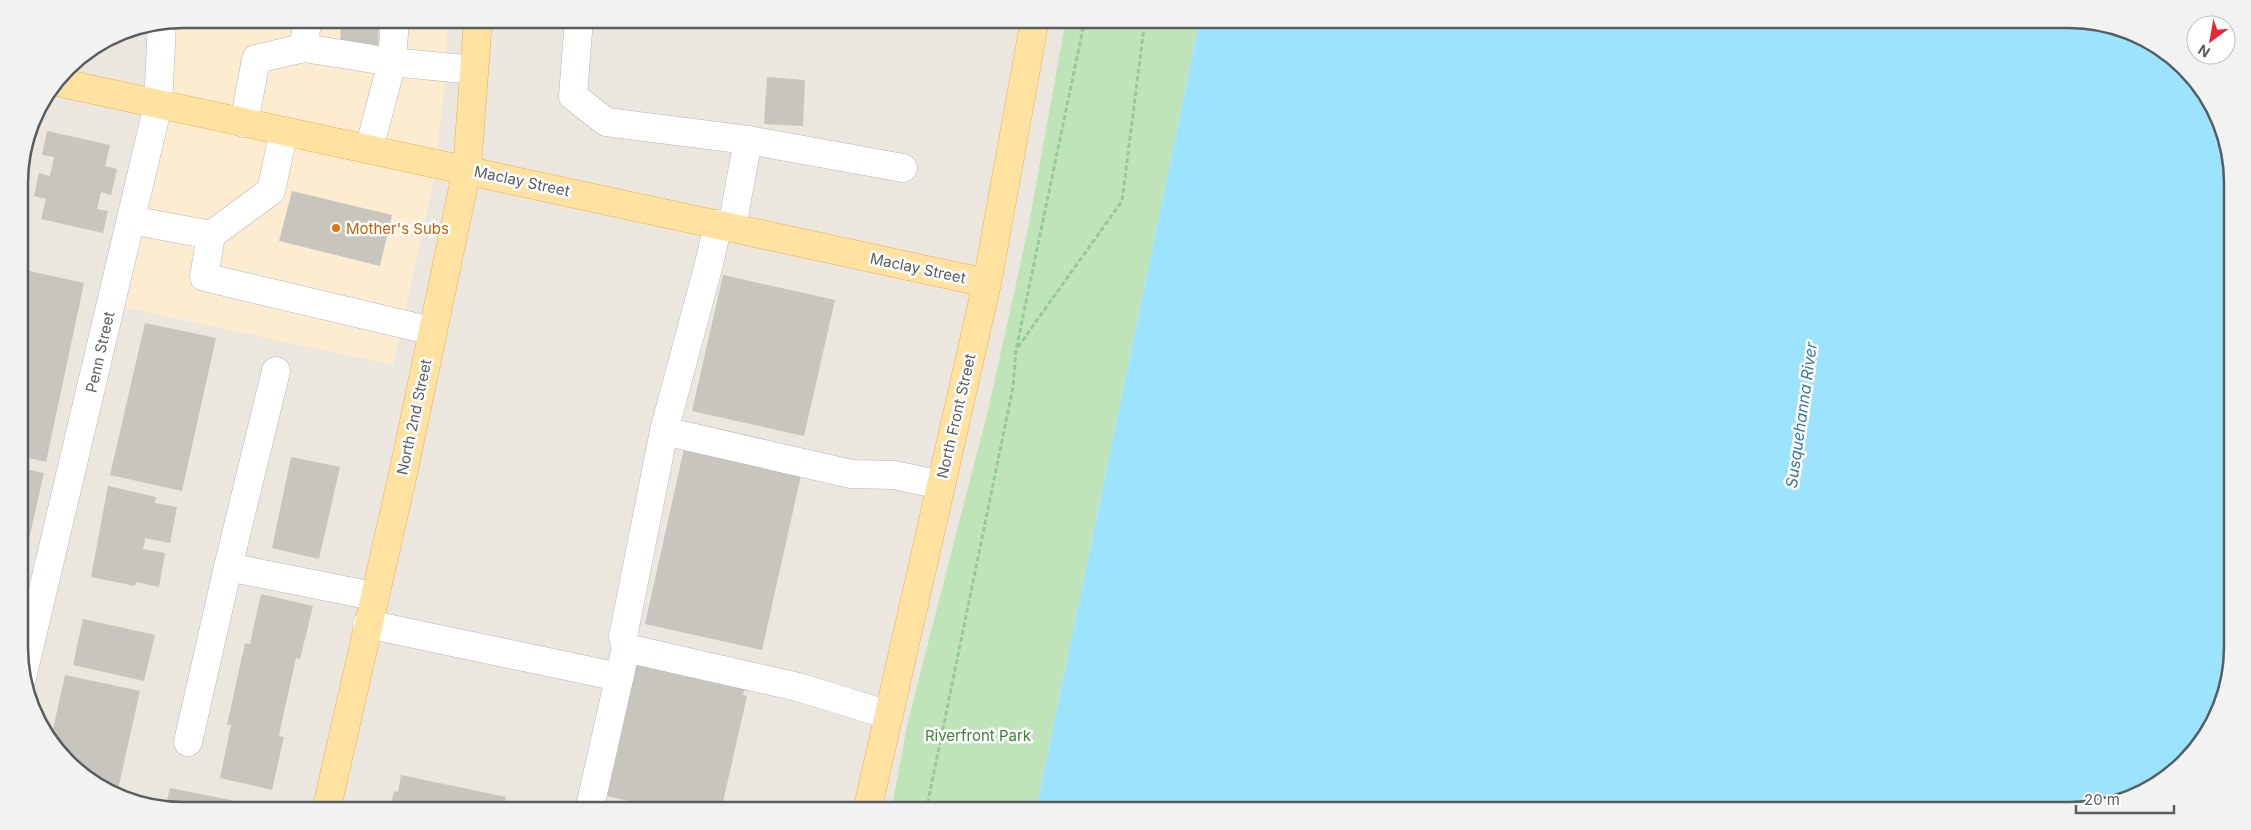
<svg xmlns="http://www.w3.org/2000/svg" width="2251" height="830" font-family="Inter,sans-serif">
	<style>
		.commercial { fill: #feecd1 }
		.green { fill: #c0e4ba }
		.water { fill: #9be3ff }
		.building { fill: #c8c4be }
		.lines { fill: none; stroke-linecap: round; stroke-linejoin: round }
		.minor-casing { stroke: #b2b6ba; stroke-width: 29 }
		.major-casing { stroke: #f3ac50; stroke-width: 29 }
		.path { stroke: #96ca9c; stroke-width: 3; stroke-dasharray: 5 2.5; stroke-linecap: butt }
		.minor { stroke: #fff; stroke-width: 28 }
		.major { stroke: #ffe1a0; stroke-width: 28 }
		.food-dot { fill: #e8710a; stroke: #fff; stroke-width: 2 }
		.labels { text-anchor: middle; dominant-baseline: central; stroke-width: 5; stroke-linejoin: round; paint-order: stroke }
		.street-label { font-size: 15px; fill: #585d60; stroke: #fff }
		.food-label { font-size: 15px; fill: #c56008; stroke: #fff; text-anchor: start }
		.park-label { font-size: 15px; fill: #3c8433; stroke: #fff }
		.water-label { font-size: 16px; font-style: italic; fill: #34799f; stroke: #fff }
		.rim { fill: none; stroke: #585d60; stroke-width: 2.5 }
	</style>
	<rect width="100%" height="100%" fill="#ebe7de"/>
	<path class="commercial" d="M183 19H448L443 102 431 194 393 365 123 307 172 72 176 20Z"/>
	<path class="green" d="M1066 19H1200L1036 811H891L908 721 989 406 1028 229Z"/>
	<path class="water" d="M1200 19H2068L2121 27 2192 75 2220 120 2231 161 2232 647 2224 700 2199 747 2168 778 2121 802 2079 811H1036Z"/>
	<g class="building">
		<path d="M341 19H379L378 51 340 50Z"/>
		<path d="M708 19H812L811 28 708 24Z"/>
		<path d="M767 77 805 80 803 126 764 124Z"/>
		<path d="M47 131 110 145 105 166 117 169 111 195 101 192 97 209 108 211 103 233 41 219 46 199 34 196 39 173 50 176 54 157 42 155Z"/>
		<path d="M292 191 392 215 380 266 279 241Z"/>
		<path d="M20 269 84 283 46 462 21 456 20 322 26 324 28 314 20 313Z"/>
		<path d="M723 275 835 300 804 436 692 411Z"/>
		<path d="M145 323 216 338 182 491 110 475Z"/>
		<path d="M684 449 801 475 762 650 645 624Z"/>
		<path d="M291 457 340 467 319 559 272 548Z"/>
		<path d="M21 468 44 473 22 570H21Z"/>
		<path d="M108 486 156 497 155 503 177 507 170 543 145 538V541L143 549 165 553 159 587 136 582 135 586 91 577Z"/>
		<path d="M261 594 313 606 300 659 296 658 284 712 279 736 284 737 272 790 220 778 231 725H227L245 643 250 644Z"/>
		<path d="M83 619 155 635 144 681 73 665Z"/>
		<path d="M637 663 745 687 743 695 747 696 721 811H672L607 796Z"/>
		<path d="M65 675 140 691 117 794 59 755 51 738Z"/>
		<path d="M401 775 506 797 503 811H393L390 810 394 791 398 792Z"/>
		<path d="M170 788 266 807 265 811H182L165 808Z"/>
	</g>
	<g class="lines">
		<g class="minor-casing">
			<g id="minor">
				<path d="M579 19 573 96 606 122 748 140"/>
				<path d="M304 48 307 19"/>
				<path d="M244 123 256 59 304 48 392 62 474 70"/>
				<path d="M369 149 392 62 395 19"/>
				<path d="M131 220 211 235 204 277 432 331"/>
				<path d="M718 224 709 264 664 431 851 474 894 475 941 485"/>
				<path d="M732 227 748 140 903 168"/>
				<path d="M211 235 271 191 284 131"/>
				<path d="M228 567 276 371"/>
				<path d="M367 624 619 677"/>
				<path d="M626 648 798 687 889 715"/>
				<path d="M22 678 158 105 162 23"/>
				<path d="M188 742 228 567 373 596"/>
				<path d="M589 811 626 648 623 637 664 431"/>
			</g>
		</g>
		<g class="major-casing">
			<g id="major">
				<path d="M57 82 987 283"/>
				<path d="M326 811 403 474 467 169 478 19"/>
				<path d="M867 811 987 283 1035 19"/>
			</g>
		</g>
		<g class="path">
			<path d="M1018 347 1122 201 1145 19"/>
			<path d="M926 811 1013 387 1016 350 1085 19"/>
		</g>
		<use href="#minor" class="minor"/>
		<use href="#major" class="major"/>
	</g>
	<circle class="food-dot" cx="336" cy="228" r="5"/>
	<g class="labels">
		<g class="street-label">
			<text transform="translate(522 181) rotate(12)">Maclay Street</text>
			<text transform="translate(918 268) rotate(12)">Maclay Street</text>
			<text transform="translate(100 352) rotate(-77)">Penn Street</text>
			<text transform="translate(956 416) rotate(-77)">North Front Street</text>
			<text transform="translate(414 417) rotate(-78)">North 2nd Street</text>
		</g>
		<g class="food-label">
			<text x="346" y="228">Mother's Subs</text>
		</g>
		<g class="park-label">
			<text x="978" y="735">Riverfront Park</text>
		</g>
		<g class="water-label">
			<text transform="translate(1801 415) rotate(-82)">Susquehanna River</text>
		</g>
	</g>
	<path d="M0 0H2251V830H0ZM183 28H2069A155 155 0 0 1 2224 183V647A155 155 0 0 1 2069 802H183A155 155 0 0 1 28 647V183A155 155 0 0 1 183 28Z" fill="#f2f2f2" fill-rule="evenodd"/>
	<path class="rim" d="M183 28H2069A155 155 0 0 1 2224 183V647A155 155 0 0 1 2069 802H183A155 155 0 0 1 28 647V183A155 155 0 0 1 183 28Z"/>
	<g transform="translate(2211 40) rotate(212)"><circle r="24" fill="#ffffff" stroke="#bcbebf"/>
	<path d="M0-4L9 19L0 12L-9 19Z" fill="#eb2534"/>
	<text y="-8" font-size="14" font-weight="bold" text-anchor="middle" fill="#585d60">N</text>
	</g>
	<path d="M2076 805v8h98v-8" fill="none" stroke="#585d60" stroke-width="2.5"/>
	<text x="2084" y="805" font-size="15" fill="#585d60" stroke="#ffffff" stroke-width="4" paint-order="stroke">20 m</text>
</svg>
